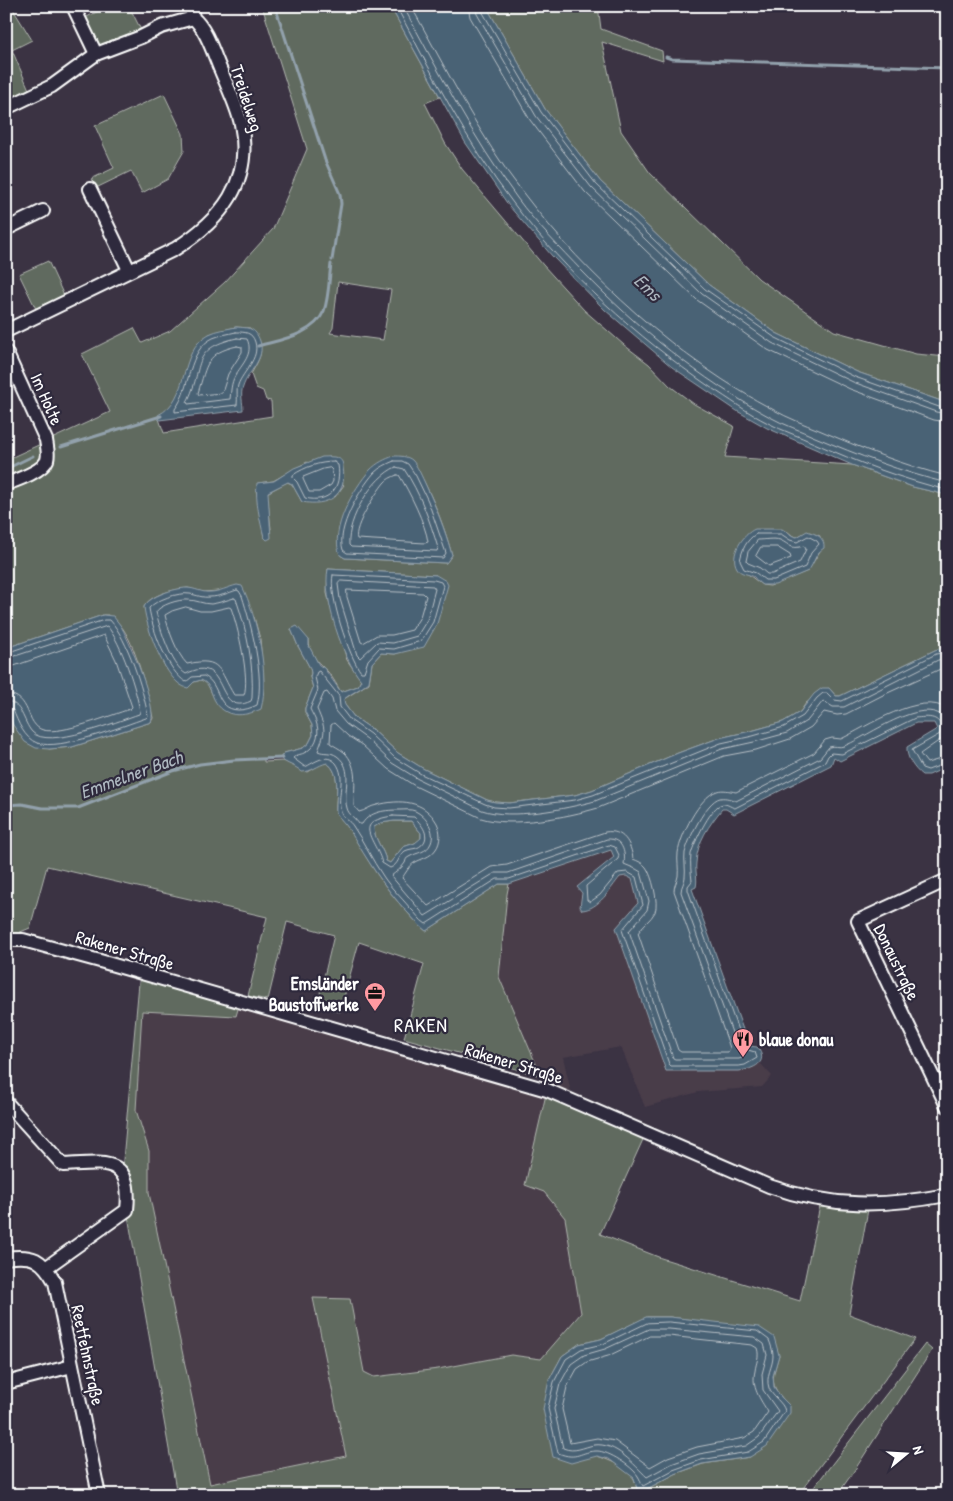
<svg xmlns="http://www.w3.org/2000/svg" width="953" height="1501" font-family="'Patrick Hand',sans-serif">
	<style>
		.built { fill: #4a3d4a }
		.green { fill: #616b5f; stroke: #b0b5af; fill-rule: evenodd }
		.water { fill: #4a6274; stroke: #92a1ac; fill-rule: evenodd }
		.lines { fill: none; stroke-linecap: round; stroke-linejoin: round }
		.shore { stroke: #b7c0c7; stroke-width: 1 }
		.stream { stroke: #92a1ac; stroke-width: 3 }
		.minor-casing { stroke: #fff; stroke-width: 16 }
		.minor { stroke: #2f2a3d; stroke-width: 12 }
		.labels { text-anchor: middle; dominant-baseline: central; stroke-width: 4.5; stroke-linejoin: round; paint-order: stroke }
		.street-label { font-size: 18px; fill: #fff; stroke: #2f2a3d }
		.poi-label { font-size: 18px; font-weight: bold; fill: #fff; stroke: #2f2a3d; text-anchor: end }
		.water-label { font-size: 19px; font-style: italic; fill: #aeb8c0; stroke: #2f2a3d }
		.quarter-label { font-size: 20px; letter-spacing: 1px; fill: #fff; stroke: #2f2a3d }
	</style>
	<rect width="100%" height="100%" fill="#3b3343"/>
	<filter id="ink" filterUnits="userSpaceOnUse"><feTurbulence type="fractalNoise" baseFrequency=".02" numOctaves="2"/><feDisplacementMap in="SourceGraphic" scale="10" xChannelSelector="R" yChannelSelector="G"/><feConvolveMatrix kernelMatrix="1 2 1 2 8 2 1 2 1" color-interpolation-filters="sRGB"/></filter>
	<g filter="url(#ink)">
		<path class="built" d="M611 850 614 856 577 887 582 893 580 907 588 910 603 899 620 877 625 876 632 879 638 903 747 1070 760 1063 772 1076 762 1087 698 1092 645 1107 621 1047 563 1057 573 1101 544 1192 565 1217 581 1312 541 1359 511 1355 438 1369 374 1377 364 1372 350 1299H313L346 1456 210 1484 149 1193V1151L136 1110 142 1011 236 1016 240 1002 546 1090 499 977 507 894 509 884Z"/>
		<g class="green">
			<path d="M6 6H11L32 40 12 50 30 92 6 105Z"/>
			<path d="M108 6H129L141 30 107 47 98 46 83 19Z"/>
			<path d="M262 6H390L440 97 425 103 445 143 462 169 543 265 584 310 624 345 649 364 670 386 694 404 734 426 725 457 852 465 913 487 947 495V646L935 650 840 696H836L829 688 806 703 800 712 783 722 751 731 719 738 678 753 592 790 575 795 509 803 495 802 487 800 424 769 398 753 373 730 354 717 345 705 344 699 369 683 372 663 381 653 395 654 401 652 436 575 328 569 327 593 329 601 347 660 361 680 358 686 341 692C336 684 331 674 324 668 316 661 309 652 309 640L291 629 298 646 310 668 311 673 310 677 313 688 305 708V712L312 725 313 735 309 743 303 748 284 753 280 758 264 759V762L283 761 308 772 321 764 327 763C342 773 335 797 336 812 340 819 346 824 350 830 368 861 383 886 407 912 414 919 418 925 426 931L499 884H509L507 894 499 977 541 1076 404 1038 424 964 359 942 340 1012 317 1006 334 935 287 922 268 1000 248 996 267 917 47 866 30 928 6 938V707L13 725 49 749 72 747 151 722 153 718C148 696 135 641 120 625 117 621 112 618 108 615H103L6 648V460L110 412 82 354 134 328 142 343 170 331 225 282 273 229 307 149ZM338 282 391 290 383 340 330 333 333 328ZM236 327 250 328C264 350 264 351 251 374L256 388 263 391 266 400 271 401 272 416 164 433 158 416 165 412 173 404 179 394 189 360 209 334ZM412 460C430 490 443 522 452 555L446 563 345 558 340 555ZM307 462 344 485 335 497 302 502 292 484 287 482 267 493 271 529 264 537 256 490 258 483 273 481ZM787 531 793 536 797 537C805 531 813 533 820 536V551L808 571 770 586 762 585 749 575ZM188 588 203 592 219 591 254 617 260 639 264 685 214 698 207 683 201 680 194 682 166 669 151 634 144 607C150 594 176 589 188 588Z"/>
			<path d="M486 6H598L601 29 662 51 663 61 602 42 621 131 650 173 759 279 834 331 916 354 947 357V403L857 372 776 333 709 285 600 181 545 109Z"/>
			<path d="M164 94 183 134 184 151 168 179 142 193 131 171 96 188 91 179 114 168 95 126Z"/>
			<path d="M48 261 65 298 37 311 19 274Z"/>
			<path d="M394 821H411L421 833V839L415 843 403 847 390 863 386 861C384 849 374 840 374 827L381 823Z"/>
			<path d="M140 972 240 1002 236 1016 142 1011 136 1110 149 1151V1193L210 1484 346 1456 313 1298 350 1299 364 1372 374 1377 438 1369 511 1355 541 1359 581 1313 565 1218 544 1192 525 1185 547 1090 646 1133 600 1234 661 1258 800 1301 821 1201 869 1204 849 1314 915 1339 798 1495H177L127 1210 122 1171ZM647 1317H670L707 1322 779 1355C771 1381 769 1386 790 1406L750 1457 703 1464 675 1474 643 1491 637 1489C636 1486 635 1480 633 1477 625 1467 610 1460 597 1456L549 1380 562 1356 579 1344 601 1339Z"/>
			<path d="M925 1344 932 1350 854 1471 837 1495H808Z"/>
		</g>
		<g class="water">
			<path d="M390 6H486L545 109 600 181 709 285 776 333 857 372 947 403V495L913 487 852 465 767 428 737 411 672 367 605 310 552 256 509 206 465 142Z"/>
			<path d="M236 327C249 328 255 327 260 341 266 359 248 371 243 387 240 393 243 403 243 410L159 420 158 415C191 399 177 351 209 334 217 330 227 329 236 327Z"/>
			<path d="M394 456C400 456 407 456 412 460 417 465 421 475 424 481 435 505 445 529 452 555L446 563 345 558 340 555C329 530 354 488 370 470 377 463 385 459 394 456Z"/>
			<path d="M322 457C327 457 333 456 338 458 342 460 343 463 343 467 348 496 327 507 302 502L292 484 288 482 268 492 271 538 267 540 264 537C260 521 255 500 257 483L274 481 294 468Z"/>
			<path d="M755 529H782L793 536 797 537 807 531C816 534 825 537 824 548 814 554 815 563 808 571L775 585H762C759 583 756 580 754 577 748 573 741 575 737 568 729 555 743 534 755 529Z"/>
			<path d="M328 569 436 575 446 581 448 585 437 624 424 647 395 654 381 653 372 663 369 682C361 689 351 693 344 699L345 705 354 717 373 730 398 753 424 769 487 800 495 802 509 803 575 795 592 790 678 753 719 738 751 731 783 722 800 712 814 694 822 688H829L836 696H840L935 650 947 646V767L929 775H922C914 769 906 757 907 747L937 729 934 723H916L840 761 834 757 831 765 734 814 726 809H722C709 825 697 842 696 863 695 871 698 879 696 887L692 889 749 1046 757 1047C770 1063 753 1069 739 1071H666L616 928 638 903 632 879 626 876 620 877C610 889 599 909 582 910L580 907 582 893 577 887 614 857 611 850 509 884H499L426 931C418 925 414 919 407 912 383 886 368 861 350 831 346 824 340 819 336 813 335 797 342 773 327 763 318 765 311 772 302 772 295 765 287 765 280 758L284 753 303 748 309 743 313 735 312 725 305 712V708L313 688 310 677 311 673 310 668 298 646 291 629 297 626 309 640V646L319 665 324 668 341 692 358 686 361 680C343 660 322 597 328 569ZM394 821H411L421 833V838L415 843 403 847 390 863 386 861C384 849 374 840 374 827L381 823Z"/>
			<path d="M237 585 242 586C257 616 270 676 261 709 244 717 224 719 214 699 210 690 210 684 201 680L194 682 188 688C166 685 146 627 144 607 149 596 175 588 187 588 195 588 202 593 210 592 219 592 228 587 237 585Z"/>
			<path d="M103 615 113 616C116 620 120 624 122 628 130 643 158 708 151 722L72 747 49 749 36 748 25 742 13 725 7 709 6 648Z"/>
			<path d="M646 1317H670L759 1327 774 1337 779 1355 773 1376 774 1387 781 1397 790 1406V1413L767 1446 750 1457 702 1464 675 1474 643 1491 637 1489 634 1478 609 1459 597 1456 571 1463 553 1457 543 1409 549 1380 562 1356 579 1344 601 1339Z"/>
		</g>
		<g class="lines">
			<g class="shore">
				<path d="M396 6C432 73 466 142 513 203 567 274 636 336 710 387 729 399 748 413 768 423 783 431 799 436 814 443 857 462 901 479 947 490"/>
				<path d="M403 6C439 72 473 138 517 198 536 224 560 248 582 271 637 328 700 379 770 417 784 425 800 430 815 437 858 455 901 472 947 483"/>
				<path d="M411 6C447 70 479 136 524 194 586 276 682 362 774 410 788 418 804 424 819 430 861 448 902 465 947 476"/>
				<path d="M468 6 470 17 530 120 585 192 697 300 768 350 850 389 934 420 947 422"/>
				<path d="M475 6 477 14 536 116 591 187 702 294 772 343 853 382 936 412 947 414"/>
				<path d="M482 6V11L541 112 596 184 705 289 774 337 855 377 939 407 947 408"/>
				<path d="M236 332C245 332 252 332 255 342 260 359 243 371 238 385 236 391 238 398 237 405L175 412V409C191 389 187 350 213 338 220 335 228 334 236 332Z"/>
				<path d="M237 338 247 339C254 354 242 364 235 376 231 383 231 391 230 399L188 404 187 402C205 368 188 349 237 338Z"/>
				<path d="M237 346 242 347V352L228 374 222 393 199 395 198 393C207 364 206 353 237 346Z"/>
				<path d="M394 461H402L408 464 416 476 428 501 446 553 443 558 347 553 343 550C336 529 360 489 374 473 380 467 387 464 394 461Z"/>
				<path d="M334 462 338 465C342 488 329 504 305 498L297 482 293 478V475C305 467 319 462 334 462Z"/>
				<path d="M396 467 404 469C420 493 430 521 438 548L437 551 351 547 349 545C347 519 372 477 396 467Z"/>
				<path d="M330 468 332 470 333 481 331 485 319 492H309L303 479V477L323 469Z"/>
				<path d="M397 475H399C409 491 426 525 428 542L425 543 357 539C353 527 376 493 384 483 387 479 392 477 397 475Z"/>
				<path d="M756 534H781L790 540 797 542 808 536 817 541 819 544 811 553 805 567 774 580H765L756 573 744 569 740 561C742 550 746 540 756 534Z"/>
				<path d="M758 540C764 540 774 538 780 540 791 545 790 550 804 546L806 549 800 562 772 574H767L760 568 748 563 746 561 748 552Z"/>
				<path d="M761 547H777L790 555 791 558 769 566 756 556Z"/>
				<path d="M333 575 434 580 441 582 443 586 433 622 421 641 394 649 379 648 368 660 364 672H361C349 657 328 594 333 575Z"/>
				<path d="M341 581 433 586 435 589 427 620 417 636 393 643 377 642 360 658 357 655 340 599 338 584Z"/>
				<path d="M237 590 239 591 242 596C251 624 265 677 257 705 251 708 245 710 238 710 215 709 221 684 204 676L192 677 186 682C168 672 152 629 149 608 156 600 178 592 190 594 197 595 202 598 210 597 219 597 228 593 237 590Z"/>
				<path d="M347 590 423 593 426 596 420 617 412 630 392 635H377L363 643 361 642 347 597Z"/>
				<path d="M234 598 236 599C247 631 254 664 252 698L251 701C213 719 230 651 186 674 171 665 160 628 156 612 160 605 179 599 188 600 196 600 203 604 211 604 219 603 227 600 234 598Z"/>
				<path d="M186 607 200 611H211L229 607 231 608C238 627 250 678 244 695H234C219 671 222 656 187 664 177 654 168 629 165 615L172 611Z"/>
				<path d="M947 652 936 654 842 701 834 700 827 693H823L817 698 803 716 784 727 753 736 721 743 593 795 575 800 509 808 494 807 485 804 421 774 395 758 370 734 350 720 340 707 339 696 319 671 317 672 315 677 318 690 310 709C312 714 316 719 317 725 320 735 315 748 304 753 300 755 297 754 293 758L305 767C314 763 326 752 336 763 347 778 336 796 341 812 343 818 350 821 353 826 364 842 372 860 383 876 390 887 401 897 410 908 416 913 419 920 426 924L497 879H509L609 845 615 847 619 855 618 859 586 886 587 900 590 902 600 895 618 873 627 872 636 877 643 905 622 930 669 1064 671 1066H739L745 1065 757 1058 755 1052 748 1050 744 1047 688 890V886L692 881C691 872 690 864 691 854 694 843 710 809 720 805 726 802 730 807 735 808L825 762 828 756 831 753 842 754 915 718C927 717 938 715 942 728L940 734 912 750 922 768 928 770 947 763"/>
				<path d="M6 653 104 620H110C128 640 143 689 148 716L146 718C122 726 61 751 37 743 24 738 18 722 13 710L6 708"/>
				<path d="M947 658 938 660 844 707H833L823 701 808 720 787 733 754 742 722 749 595 801C565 809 511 820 482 810L418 779 392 763 367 739 346 724 335 711 332 699 327 692 324 693 317 709C326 731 326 729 318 751 324 754 330 751 337 756 355 769 342 791 347 808 348 814 356 819 359 824H362C370 811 386 810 400 810 405 810 411 809 415 811 426 816 436 831 431 843 427 853 417 852 409 857 406 858 406 860 405 863 401 869 396 872 391 876L425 916 495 873H508L607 839C622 838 626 852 624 864L636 869 641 872 649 901 647 910 629 931 673 1058 675 1059H739L744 1057 738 1049 681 892C681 886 685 882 685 877 686 869 684 861 685 853 688 840 706 801 720 798 726 797 731 799 736 801L820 758 829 747C834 745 839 748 844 746 868 737 927 691 947 721"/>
				<path d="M6 659 107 626C121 642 137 691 140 712L139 714C118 721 48 750 32 732 23 722 22 702 6 701"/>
				<path d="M947 666 881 696 846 714 837 715 824 712 811 727 790 739 756 750 724 756 598 808C567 817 512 828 481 818L415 786 388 769 362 745 348 736 334 723 331 725 330 743C334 746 339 748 344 752 359 766 354 788 354 806L359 812C365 811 370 806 377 805 400 799 424 800 437 823 441 831 441 842 436 849 430 858 422 858 414 863 410 865 405 874 402 878L428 906 491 867 507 865 605 832C623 829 631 843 633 859 638 861 643 863 646 867 652 875 659 903 655 912 651 920 642 925 638 933L678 1050 681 1052H728L730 1048 674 891C674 885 677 882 678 876 679 869 677 861 678 853 680 836 699 797 717 791 723 789 730 791 736 792L814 753 825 740 832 738 841 739C866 727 921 690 947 709"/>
				<path d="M6 667 14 666 104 635 116 660 132 707 130 709C111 715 62 735 43 730 25 725 32 695 6 694"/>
				<path d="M947 735 920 754 927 763 947 757"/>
				<path d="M393 816 414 817C424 826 433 840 417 848 413 849 409 849 405 851 398 856 399 865 390 868L382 863C376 839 350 822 393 816Z"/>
				<path d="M669 1322 757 1331 769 1340C771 1345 773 1351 773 1356 773 1367 765 1376 769 1388 772 1397 783 1402 785 1411L764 1442 748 1452 701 1460 673 1470 643 1486C640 1483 641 1480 638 1476 632 1466 608 1451 597 1451 580 1451 578 1461 558 1453L548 1408 554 1382 566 1359 581 1349 603 1344 647 1323Z"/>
				<path d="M649 1329H669L754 1337 764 1344 767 1355 762 1374 763 1390 778 1411 759 1437 746 1446 699 1454 671 1464 647 1477C634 1465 616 1442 594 1445 583 1447 575 1453 563 1448L554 1409 560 1384 571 1364 584 1355 605 1349Z"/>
				<path d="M650 1336H669L752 1345 757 1348C760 1357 756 1362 755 1371 751 1387 760 1399 768 1412L754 1432 744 1438 697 1447 668 1457 650 1467 615 1441 597 1438 570 1443 562 1409 567 1387 577 1369 587 1362 608 1356Z"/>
			</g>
			<g class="stream">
				<path d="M275 6 325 160 340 194 341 204 332 260"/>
				<path d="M666 57 672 59 947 68"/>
				<path d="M258 346C279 340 314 335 324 311 329 297 329 279 331 264"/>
				<path d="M61 447 161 416"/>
				<path d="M6 469 33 456"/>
				<path d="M6 805 22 804 42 808H78L173 771 200 764 234 760 282 758"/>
			</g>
			<g class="minor-casing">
				<g id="minor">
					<path d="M73 6 96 54"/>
					<path d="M6 108 52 86 96 54 141 37 161 27 193 18"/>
					<path d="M90 189 129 270"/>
					<path d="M6 229 43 211"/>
					<path d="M6 331 175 249C221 220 253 182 241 124 237 106 228 88 221 71 214 55 206 28 193 18L191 6"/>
					<path d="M6 352 46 440C47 447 49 454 47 460 43 471 17 480 6 484"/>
					<path d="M947 880 858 921 947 1106"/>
					<path d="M6 940H23L100 961 547 1090 769 1186C831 1208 883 1207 947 1195"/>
					<path d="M6 1102 63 1165C104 1163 133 1155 127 1210L47 1267"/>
					<path d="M6 1258C33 1254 42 1259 55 1282L99 1495"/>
					<path d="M6 1383 72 1366"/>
				</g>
			</g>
			<use href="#minor" class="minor"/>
		</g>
	</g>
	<defs>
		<g id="office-pin" transform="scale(1.125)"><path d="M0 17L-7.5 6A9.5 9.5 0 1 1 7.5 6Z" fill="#ff9aa2" stroke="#2f2a3d"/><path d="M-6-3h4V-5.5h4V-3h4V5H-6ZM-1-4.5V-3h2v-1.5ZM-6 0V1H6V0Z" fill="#111"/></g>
		<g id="restaurant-pin" transform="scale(1.125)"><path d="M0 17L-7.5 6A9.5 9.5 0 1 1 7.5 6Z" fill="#ff9aa2" stroke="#2f2a3d"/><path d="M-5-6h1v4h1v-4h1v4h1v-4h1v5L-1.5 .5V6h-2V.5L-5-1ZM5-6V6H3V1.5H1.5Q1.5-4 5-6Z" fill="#111"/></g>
	</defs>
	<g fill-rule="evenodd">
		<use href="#office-pin" x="375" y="993"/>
		<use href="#restaurant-pin" x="743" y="1039"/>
	</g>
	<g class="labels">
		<g class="street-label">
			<text transform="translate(247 98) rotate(72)">Treidelweg</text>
			<text transform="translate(47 399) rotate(66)">Im Holte</text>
			<text transform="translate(125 950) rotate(16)">Rakener Straße</text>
			<text transform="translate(897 962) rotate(64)">Donaustraße</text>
			<text transform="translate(514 1063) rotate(17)">Rakener Straße</text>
			<text transform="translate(88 1355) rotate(78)">Reetfehnstraße</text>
		</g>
		<g class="poi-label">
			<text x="359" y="983">Emsländer<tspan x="359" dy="21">Baustoffwerke</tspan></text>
			<text x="759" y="1039" text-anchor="start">blaue donau</text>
		</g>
		<g class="water-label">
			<text transform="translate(648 287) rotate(44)">Ems</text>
			<text transform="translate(131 774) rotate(-20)">Emmelner Bach</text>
		</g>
		<g class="quarter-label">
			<text x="421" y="1024">RAKEN</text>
		</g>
	</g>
	<rect width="953" height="1501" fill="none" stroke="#2f2a3d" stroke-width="25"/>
	<rect x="12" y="12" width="928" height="1476" fill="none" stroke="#fff" stroke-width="2" filter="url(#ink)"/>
	<g transform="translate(906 1454) rotate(72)" stroke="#2f2a3d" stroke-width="4" paint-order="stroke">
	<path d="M0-4L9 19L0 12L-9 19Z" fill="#ffffff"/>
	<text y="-8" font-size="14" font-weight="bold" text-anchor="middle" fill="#ffffff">N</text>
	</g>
</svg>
